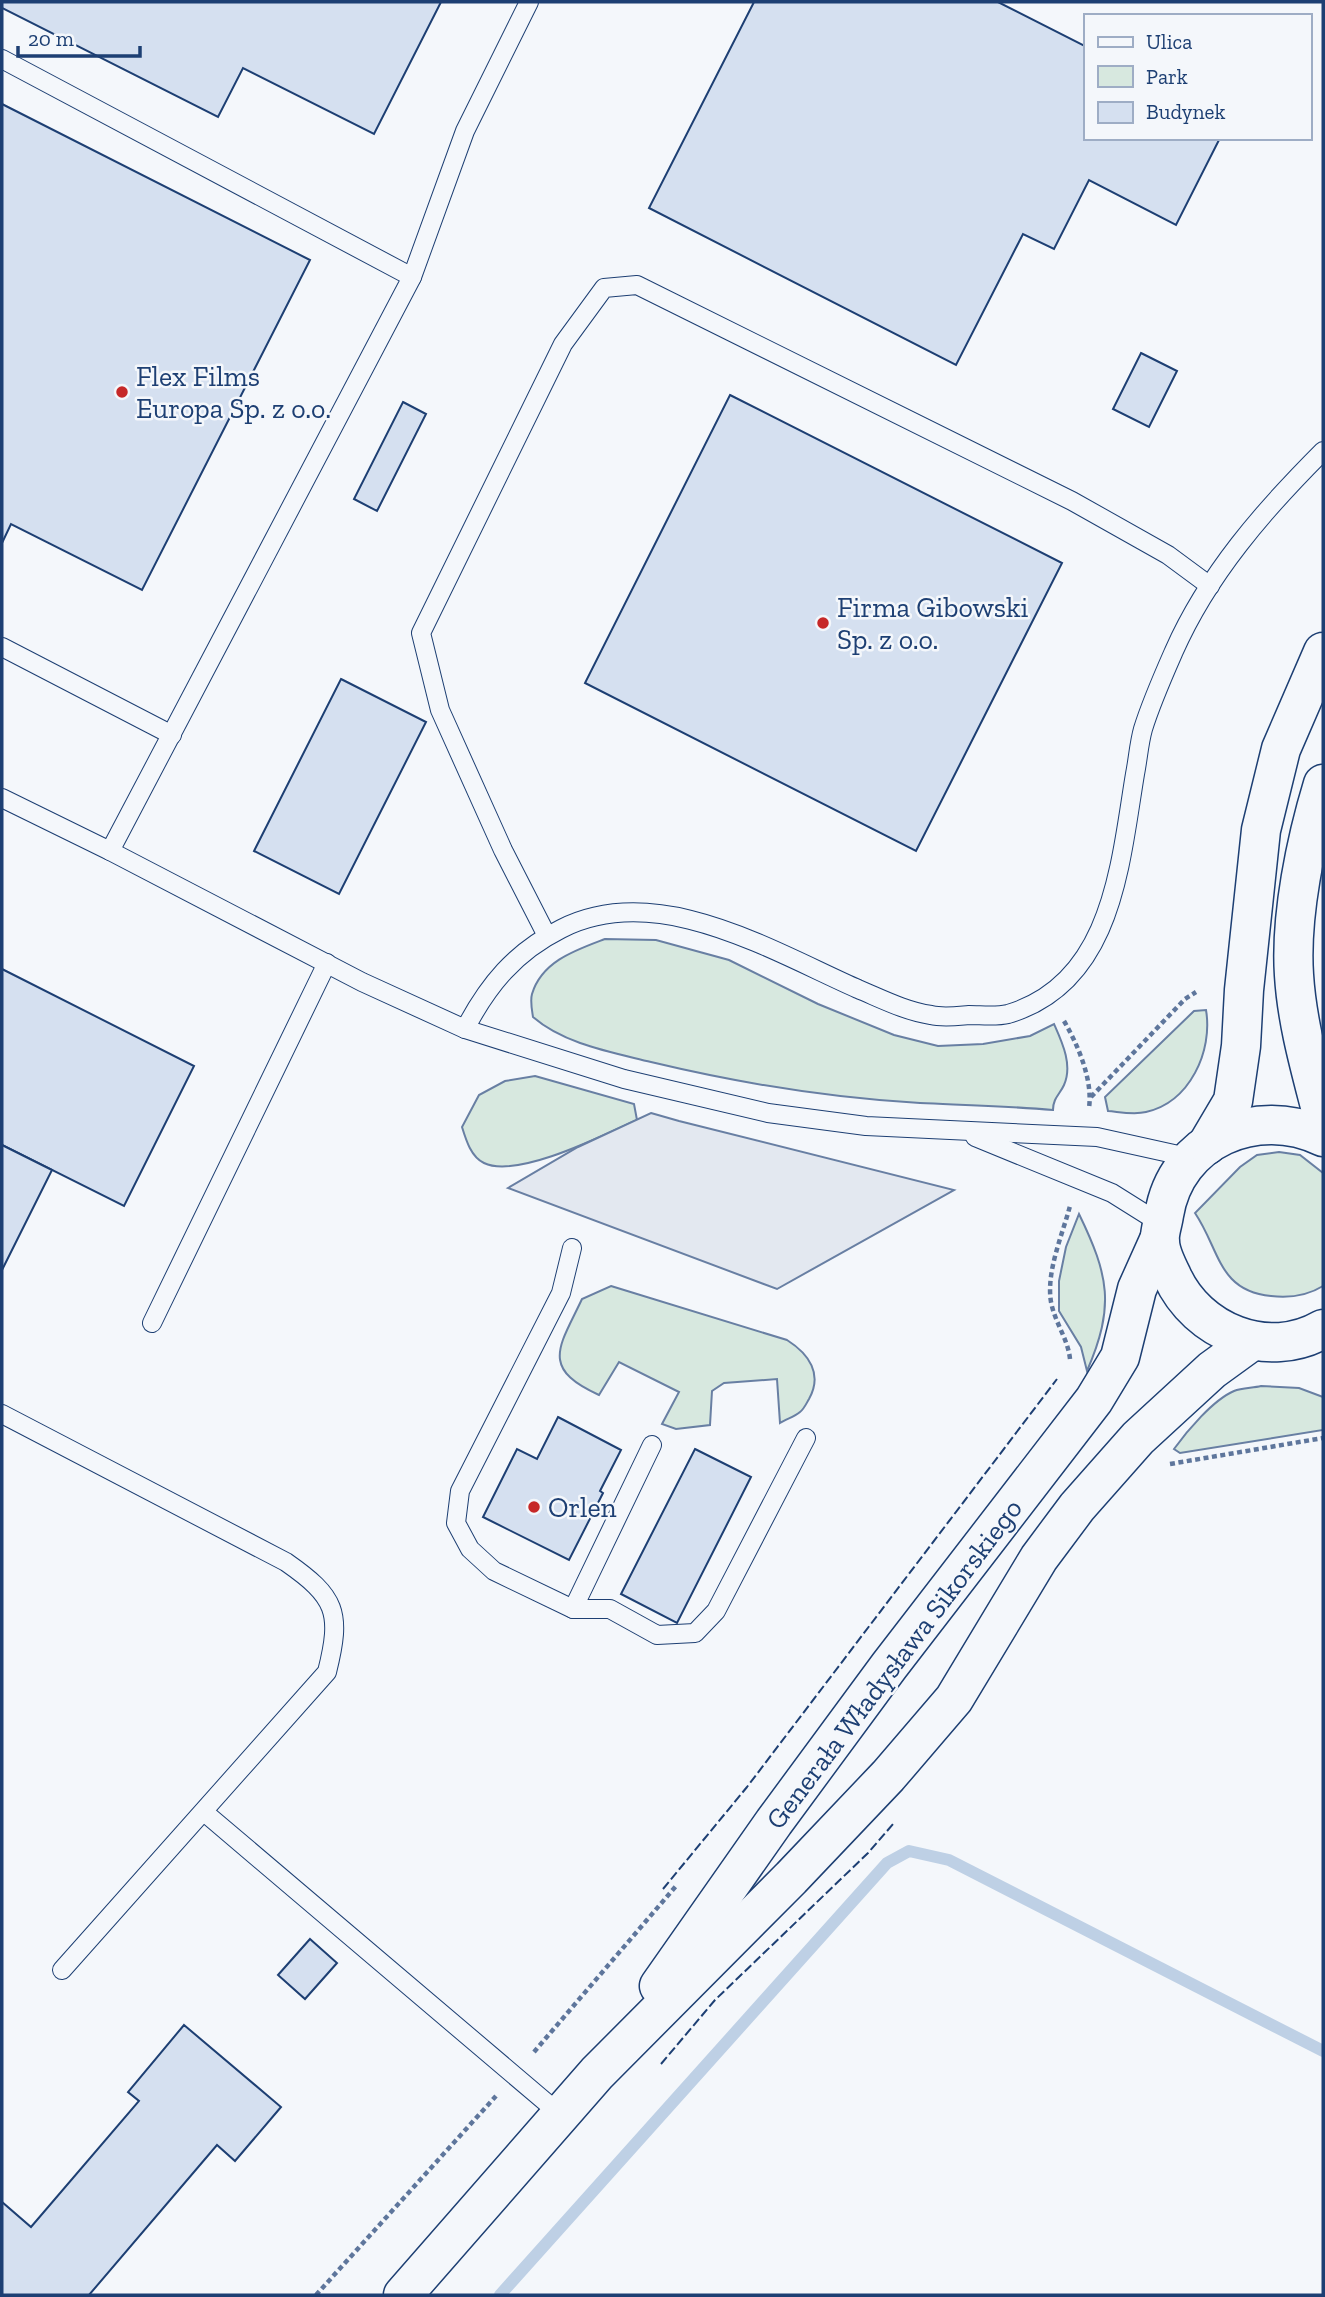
<svg xmlns="http://www.w3.org/2000/svg" width="1325" height="2297" font-family="'Zilla Slab',serif">
	<style>
		.green { fill: #d7e8df; stroke: #687fa3; stroke-width: 2 }
		.parking { fill: #e3e8f0; stroke: #687fa3; stroke-width: 2 }
		.lines { fill: none; stroke-linecap: round; stroke-linejoin: round }
		.stream { stroke: #bed0e5; stroke-width: 12 }
		.building { fill: #d5e0f0; stroke: #1d3f73; stroke-width: 2 }
		.service-casing { stroke: #1d3f73; stroke-width: 20 }
		.primary-casing { stroke: #1d3f73; stroke-width: 41 }
		.path { stroke: #5e769c; stroke-width: 4.5; stroke-dasharray: 5 3.5; stroke-linecap: butt }
		.service { stroke: #f4f7fb; stroke-width: 18 }
		.primary { stroke: #f4f7fb; stroke-width: 38 }
		.fence { stroke: #1d3f73; stroke-width: 2; stroke-dasharray: 9 3.5; stroke-linecap: butt }
		.poi-dot { fill: #c62828; stroke: #f4f7fb; stroke-width: 2.5 }
		.labels { text-anchor: middle; dominant-baseline: central; stroke-width: 5; stroke-linejoin: round; paint-order: stroke }
		.poi-label { font-size: 28px; fill: #1d3f73; stroke: #f4f7fb; text-anchor: start }
		.street-label { font-size: 28px; fill: #1d3f73; stroke: #f4f7fb }
	</style>
	<rect width="100%" height="100%" fill="#f4f7fb"/>
	<g class="green">
		<path d="M605 939 656 940 729 960 818 1004 894 1035 938 1046 983 1044 1030 1036 1054 1024C1062 1042 1073 1065 1064 1085 1060 1094 1053 1098 1053 1110 1008 1106 964 1105 920 1103 830 1098 739 1083 651 1062 611 1052 564 1044 533 1017 532 1010 530 1001 532 994 542 961 576 950 605 939Z"/>
		<path d="M1206 1010C1213 1051 1190 1102 1146 1112 1134 1115 1120 1112 1108 1111L1105 1097 1194 1011Z"/>
		<path d="M535 1076 634 1104 637 1120C604 1135 517 1179 484 1163 471 1157 466 1140 462 1127L479 1095 505 1081Z"/>
		<path d="M1279 1152 1300 1155 1323 1173V1286C1307 1296 1289 1298 1271 1296 1218 1291 1220 1250 1195 1213L1240 1167 1257 1155Z"/>
		<path d="M1079 1214C1109 1276 1115 1306 1087 1371L1081 1347 1059 1311V1281L1066 1247Z"/>
		<path d="M611 1286 787 1340C809 1354 823 1374 809 1399 806 1404 804 1409 800 1412 794 1417 786 1419 780 1423L777 1379 724 1383 712 1391 710 1425 676 1429 662 1424 679 1392 619 1362 599 1395C539 1368 560 1346 582 1299Z"/>
		<path d="M1261 1386 1299 1388 1323 1397V1430L1180 1453 1174 1449C1187 1431 1213 1400 1234 1391 1242 1388 1253 1388 1261 1386Z"/>
	</g>
	<path class="parking" d="M651 1113 679 1121 954 1190 777 1289 508 1188 578 1147Z"/>
	<g class="lines">
		<path class="stream" d="M500 2295 887 1863 909 1851 949 1860 1323 2051"/>
	</g>
	<g class="building">
		<path d="M2 2H441L374 134 243 68 218 117 2 8Z"/>
		<path d="M754 2H998L1085 46V138H1220L1176 225 1089 180 1054 249 1023 234 956 365 649 208Z"/>
		<path d="M2 104 310 260 142 590 11 524 2 543Z"/>
		<path d="M1141 353 1177 371 1149 427 1113 409Z"/>
		<path d="M730 395 1062 563 916 851 585 683Z"/>
		<path d="M403 402 426 414 377 511 354 499Z"/>
		<path d="M341 679 426 722 339 894 254 851Z"/>
		<path d="M2 969 194 1066 124 1206 2 1145Z"/>
		<path d="M2 1145 52 1170 2 1270Z"/>
		<path d="M558 1417 621 1450 600 1491 603 1493 569 1560 483 1517 517 1449 537 1459Z"/>
		<path d="M695 1449 751 1477 677 1623 621 1594Z"/>
		<path d="M310 1939 337 1963 305 1999 278 1975Z"/>
		<path d="M184 2025 281 2107 235 2161 217 2145 89 2295H2V2202L31 2227 139 2101 128 2092Z"/>
	</g>
	<g class="lines">
		<g class="service-casing">
			<g id="service">
				<path d="M2 59 412 277 110 851"/>
				<path d="M412 277 465 131 529 2"/>
				<path d="M2 647 172 735"/>
				<path d="M2 798 110 851 362 982 465 1029 624 1079 768 1113 866 1126 1097 1137 1192 1158"/>
				<path d="M547 936 503 850 440 710 421 633 563 344 604 288 637 285 1072 501 1168 555 1210 586"/>
				<path d="M465 1029C488 985 515 952 561 929 656 880 770 950 858 989 882 999 905 1011 931 1015 943 1018 957 1016 969 1015 981 1015 996 1017 1008 1014 1113 983 1120 864 1135 774 1138 759 1139 743 1143 729 1151 703 1163 676 1174 651 1208 574 1264 510 1323 451"/>
				<path d="M975 1137 1112 1193 1163 1225"/>
				<path d="M572 1248 561 1293 460 1491 456 1523 470 1549 494 1571 573 1609H610L657 1635 695 1633 716 1611 806 1438"/>
				<path d="M152 1323 327 963"/>
				<path d="M2 1414 286 1562C336 1597 342 1612 327 1672L62 1970"/>
				<path d="M573 1609 652 1445"/>
				<path d="M204 1812 561 2115"/>
			</g>
		</g>
		<g class="primary-casing">
			<g id="primary">
				<path d="M1323 784C1306 840 1290 916 1294 975 1297 1024 1311 1071 1323 1118"/>
				<path d="M1323 1137C1257 1105 1176 1139 1164 1215 1163 1223 1159 1233 1160 1241 1160 1252 1167 1266 1172 1276 1197 1332 1268 1361 1323 1329"/>
				<path d="M1207 1145 1233 1101 1241 1046 1244 990 1261 830 1281 749 1323 652"/>
				<path d="M659 1986 774 1822 889 1666 1094 1400 1120 1357 1137 1289 1159 1240"/>
				<path d="M403 2295 597 2073 791 1878 888 1776 954 1699 1039 1558 1077 1507 1138 1438 1212 1370 1252 1341"/>
			</g>
		</g>
		<g class="path">
			<path d="M1064 1021C1078 1045 1093 1080 1089 1108"/>
			<path d="M1091 1097 1185 999 1196 992"/>
			<path d="M1070 1359C1068 1339 1055 1323 1051 1302 1046 1272 1062 1236 1070 1206"/>
			<path d="M1170 1464 1323 1438"/>
			<path d="M534 2052 676 1886"/>
			<path d="M316 2295 496 2096"/>
		</g>
		<use href="#service" class="service"/>
		<use href="#primary" class="primary"/>
		<g class="fence">
			<path d="M663 1889 747 1787 1057 1379"/>
			<path d="M661 2064 715 2000 868 1853 894 1823"/>
		</g>
	</g>
	<g class="poi-dot">
		<circle cx="122" cy="392" r="7"/>
		<circle cx="823" cy="623" r="7"/>
		<circle cx="534" cy="1507" r="7"/>
	</g>
	<g class="labels">
		<g class="poi-label">
			<text x="136" y="376">Flex Films<tspan x="136" dy="32">Europa Sp. z o.o.</tspan></text>
			<text x="837" y="607">Firma Gibowski<tspan x="837" dy="32">Sp. z o.o.</tspan></text>
			<text x="548" y="1507">Orlen</text>
		</g>
		<g class="street-label">
			<text transform="translate(894 1664) rotate(-53)">Generała Władysława Sikorskiego</text>
		</g>
	</g>
	<rect width="1325" height="2297" fill="none" stroke="#1d3f73" stroke-width="7"/>
	<rect x="1084" y="14" width="228" height="126" fill="#f4f7fb" stroke="#9eadc5" stroke-width="2"/>
	<rect x="1098" y="37" width="35" height="10" fill="#f4f7fb" stroke="#9eadc5" stroke-width="2"/>
	<text x="1146" y="49" font-size="21" fill="#1d3f73">Ulica</text>
	<rect x="1098" y="66" width="35" height="21" fill="#d7e8df" stroke="#9eadc5" stroke-width="2"/>
	<text x="1146" y="84" font-size="21" fill="#1d3f73">Park</text>
	<rect x="1098" y="102" width="35" height="21" fill="#d5e0f0" stroke="#9eadc5" stroke-width="2"/>
	<text x="1146" y="119" font-size="21" fill="#1d3f73">Budynek</text>
	<path d="M18 46v10h122v-10" fill="none" stroke="#1d3f73" stroke-width="3.5"/>
	<text x="28" y="46" font-size="21" fill="#1d3f73" stroke="#f4f7fb" stroke-width="5" paint-order="stroke">20 m</text>
</svg>
